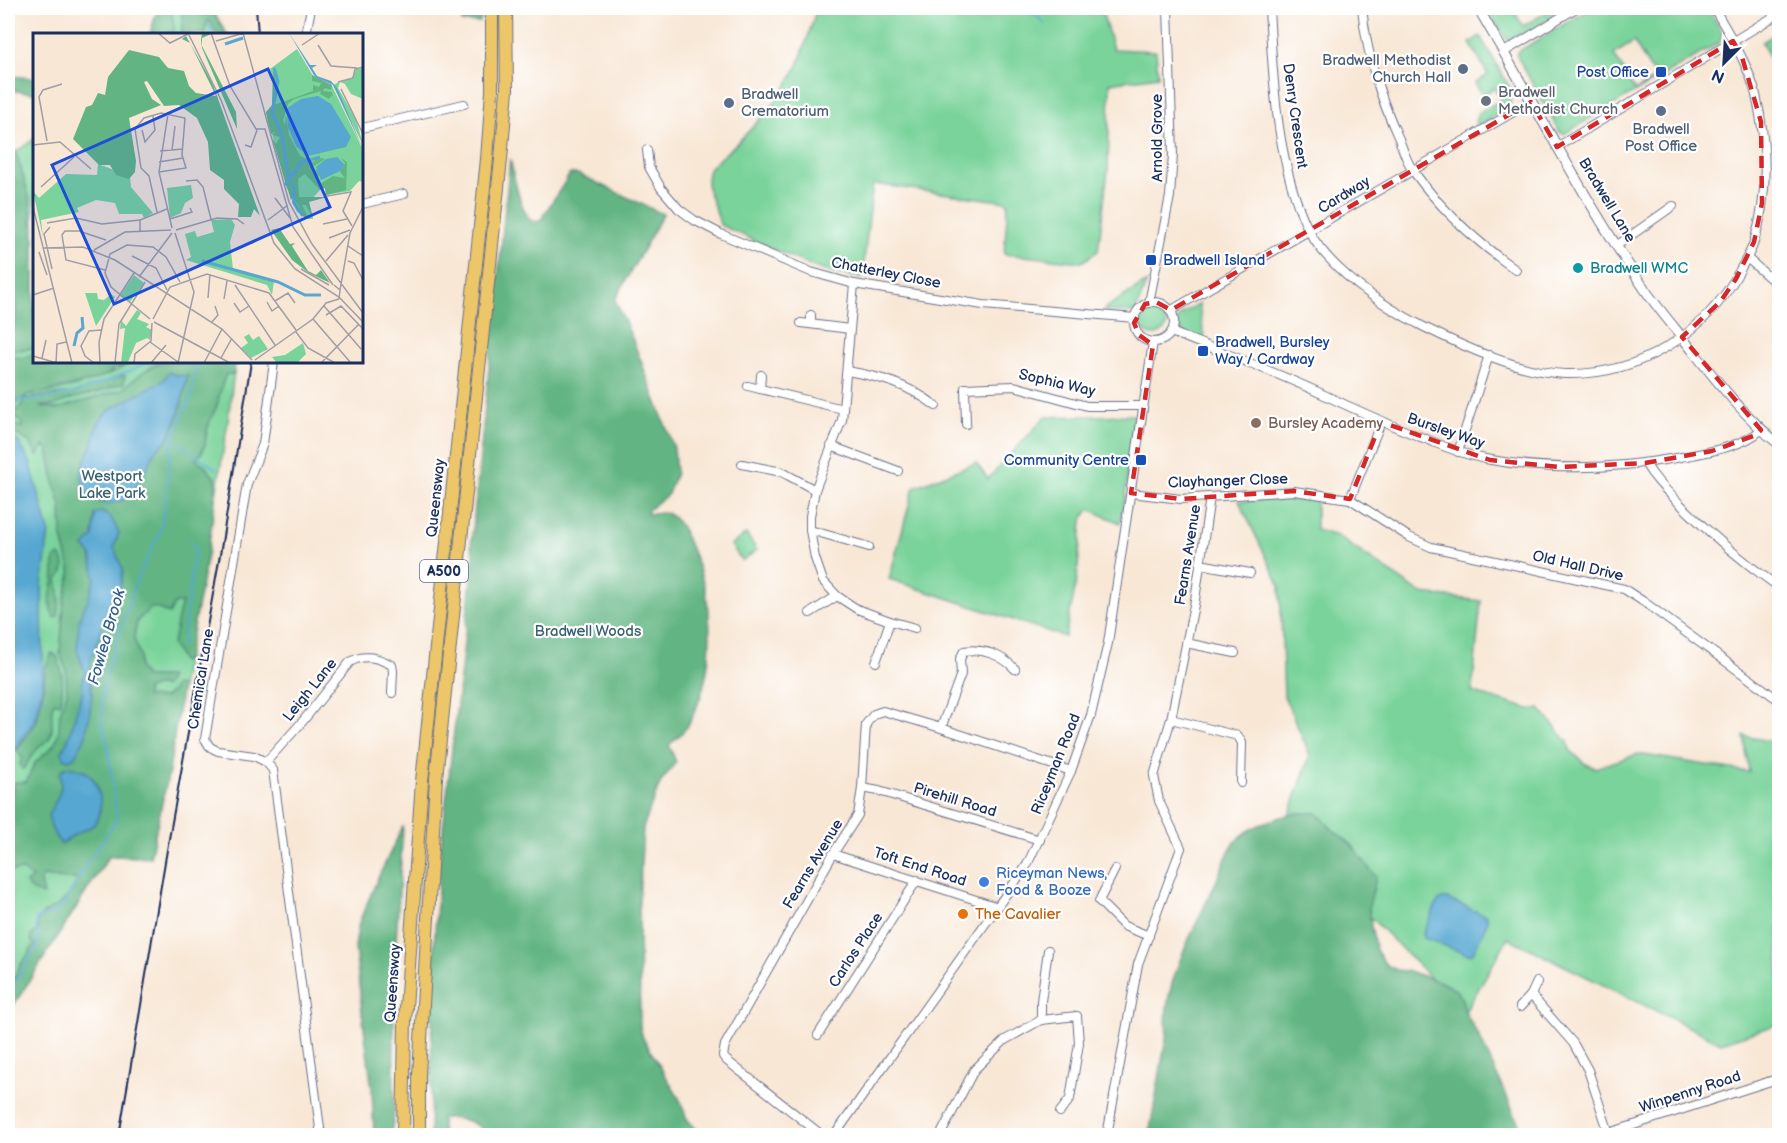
<svg xmlns="http://www.w3.org/2000/svg" width="1787" height="1143" font-family="'Balsamiq Sans',sans-serif">
	<style>
		.green { fill: #79d39a; stroke: #4a817c; stroke-width: 1.5; fill-rule: evenodd }
		.forest { fill: #62b582; stroke: #3e7270; stroke-width: 1.5 }
		.water { fill: #57a7d1; stroke: #396b98; stroke-width: 1.5 }
		.lines { fill: none; stroke-linecap: round; stroke-linejoin: round }
		.stream { stroke: #57a7d1; stroke-width: 2 }
		.minor-casing { stroke: #686f88; stroke-width: 10 }
		.tertiary-casing { stroke: #686f88; stroke-width: 11 }
		.trunk-casing { stroke: #686f88; stroke-width: 14 }
		.minor { stroke: #fff; stroke-width: 8 }
		.tertiary { stroke: #fff; stroke-width: 9 }
		.trunk { stroke: #ecc669; stroke-width: 12 }
		.rail { stroke: #1b2f5e; stroke-width: 2 }
		.marked { fill: none; stroke: #d62828; stroke-width: 4.5; stroke-dasharray: 12 8; stroke-linejoin: round }
		.service-dot { fill: #5c6f8a; stroke: #fff; stroke-width: 2 }
		.transit-dot { fill: #1a4fb4; stroke: #fff; stroke-width: 2 }
		.worship-dot { fill: #6b7280; stroke: #fff; stroke-width: 2 }
		.culture-dot { fill: #0f9aa8; stroke: #fff; stroke-width: 2 }
		.education-dot { fill: #8d6e63; stroke: #fff; stroke-width: 2 }
		.shop-dot { fill: #3f7fe0; stroke: #fff; stroke-width: 2 }
		.food-dot { fill: #e8710a; stroke: #fff; stroke-width: 2 }
		.labels { text-anchor: middle; dominant-baseline: central; stroke-width: 4.5; stroke-linejoin: round; paint-order: stroke }
		.shield { fill: #fff; stroke: #5f6d8e; stroke-width: 1.5 }
		.shield-label { font-size: 14px; font-weight: bold; fill: #1b2f5e }
		.service-label { font-size: 15px; fill: #4e5e75; stroke: #fff; text-anchor: end }
		.transit-label { font-size: 15px; fill: #164399; stroke: #fff; text-anchor: end }
		.worship-label { font-size: 15px; fill: #5b616d; stroke: #fff; text-anchor: start }
		.street-label { font-size: 15px; fill: #1b2f5e; stroke: #fff }
		.culture-label { font-size: 15px; fill: #0d838f; stroke: #fff; text-anchor: start }
		.education-label { font-size: 15px; fill: #785e54; stroke: #fff; text-anchor: start }
		.park-label { font-size: 15px; fill: #376070; stroke: #fff }
		.shop-label { font-size: 15px; fill: #366cbe; stroke: #fff; text-anchor: start }
		.food-label { font-size: 15px; fill: #c56008; stroke: #fff; text-anchor: start }
		.water-label { font-size: 16px; font-style: italic; fill: #335f8c; stroke: #fff }
		.inset-river { fill: none; stroke: #57a7d1; stroke-width: 3 }
		.inset-road { fill: none; stroke: #a09da5; stroke-width: 1.5 }
		.view { fill: #1d4ed8; fill-opacity: 0.15; stroke: #1d4ed8; stroke-width: 3 }
		.inset-edge { fill: none; stroke: #1b2f5e; stroke-width: 3 }
	</style>
	<rect width="100%" height="100%" fill="#fff"/>
	<filter id="ink" filterUnits="userSpaceOnUse"><feTurbulence type="fractalNoise" baseFrequency=".0167" numOctaves="2"/><feDisplacementMap in="SourceGraphic" scale="12" xChannelSelector="R" yChannelSelector="G"/><feConvolveMatrix kernelMatrix="1 2 1 2 8 2 1 2 1" color-interpolation-filters="sRGB"/></filter>
	<filter id="wash" filterUnits="userSpaceOnUse"><feTurbulence type="fractalNoise" baseFrequency=".008" numOctaves="4" result="noise"/><feDisplacementMap in="SourceGraphic" scale="24" xChannelSelector="R" yChannelSelector="G"/><feGaussianBlur stdDeviation="1.35" result="paint"/><feColorMatrix in="noise" values="0 0 0 0 0 0 0 0 0 0 0 0 0 0 0 0 0 1.4 0 .05"/><feComposite in="paint" operator="in"/></filter>
	<g filter="url(#wash)">
		<rect width="100%" height="100%" fill="#f8e7d5"/>
		<g class="green">
			<path d="M158 8H211L227 34H150Z"/>
			<path d="M817 8H1101L1113 49 1156 51 1158 76 1110 83 1108 170 1098 251 1082 262 1004 254 1008 202 873 184 862 278 825 271 811 266 720 225C717 205 700 187 710 167 740 142 782 101 798 65 805 46 811 26 817 8Z"/>
			<path d="M1485 8H1501L1505 13 1512 8 1523 26 1554 8H1569L1527 33 1526 32 1507 40Z"/>
			<path d="M1592 8H1708L1723 34 1719 43 1564 134 1559 132 1554 122 1517 56V52ZM1634 42 1656 78 1635 91 1614 54Z"/>
			<path d="M1774 35 1779 44V73L1777 74 1762 42Z"/>
			<path d="M1480 36 1512 91 1509 108 1478 126 1475 122 1478 113 1501 100 1494 88 1482 95 1475 83 1488 75 1470 43Z"/>
			<path d="M34 139V362L8 371V152H16Z"/>
			<path d="M1147 282 1135 313 1105 311V308Z"/>
			<path d="M1199 304V305L1205 341C1197 338 1170 332 1178 318 1181 313 1193 308 1199 304Z"/>
			<circle cx="1154" cy="322" r="13"/>
			<path d="M133 362H235L228 421 204 569 179 698 169 771 150 857 109 856 8 1014V394C54 396 92 384 133 362Z"/>
			<path d="M1134 415 1125 498 1120 523 1089 509 1082 521 1077 579 1065 637 889 579 914 487 976 463 988 479 1045 417Z"/>
			<path d="M1316 499V530L1337 536 1422 594 1481 601 1472 692 1529 709H1540L1568 742 1570 750 1584 763 1595 768 1638 754 1749 772 1744 736 1779 743V1024L1721 1043 1508 938 1465 1012 1284 831 1310 755 1284 696 1280 586 1239 501Z"/>
			<path d="M746 534 757 550 742 561 731 545Z"/>
		</g>
		<g class="forest">
			<path d="M158 8H171L174 28 173 34H150Z"/>
			<path d="M181 8H211L227 34H217L210 21H208L205 30 206 34H182V13Z"/>
			<path d="M413 8H481L483 11 480 22H462V9L441 10 415 17Z"/>
			<path d="M8 76 34 78V93L8 90Z"/>
			<path d="M8 152H16L29 196 32 222 34 226V348L8 351V333L13 329 16 306 15 299 8 281V235L10 234 8 225Z"/>
			<path d="M510 159C514 175 520 213 533 222L540 221 570 174H578L663 214 615 300 631 335 674 448 676 473 668 494 648 510V514C653 514 661 512 666 513 680 518 687 539 692 551 716 604 717 673 688 725 684 733 675 739 669 745L676 762 661 782 649 811 643 828 639 903 640 1027 643 1038 680 1100 687 1119 702 1135H487C475 1119 460 1118 442 1118V1135H430L433 960 441 846 473 563 474 554 471 546Z"/>
			<path d="M34 354V362H133L125 366 115 368 109 374 90 381 47 392 28 394 10 409H8V355L23 358Z"/>
			<path d="M160 362H235L234 374H226C222 384 220 392 218 402 216 410 211 417 209 424 203 439 210 446 196 459L204 465 216 479C213 539 198 600 187 659L182 662 172 644C177 630 177 617 182 603H175L169 614 157 608H151L137 621 134 638 140 656 139 668 145 677H170L165 686H156L147 689 146 697 164 698 172 691 175 685 182 686 169 771 150 857 109 856 8 1014V986C15 980 16 972 21 964 25 958 30 954 32 947L37 945 32 943 31 936 38 929 37 921C44 910 51 911 61 903 69 897 73 888 78 879 66 880 56 878 43 876L40 882 43 895C35 892 30 891 26 883L32 878 23 870 8 872V801L15 782H26L35 763 53 746 57 739 59 731 60 713 67 693 66 669 60 653 64 600 70 577V568L62 538 61 506 55 486 48 449 44 446 37 456 30 442 8 430V424L23 427 21 422 12 414 20 407 25 398 74 393 117 377 125 376 124 383 94 394 70 399 53 406H38L57 409 121 390 143 372Z"/>
			<path d="M60 555C66 564 66 572 57 579L60 598 58 616 54 618C45 597 54 593 54 573 54 567 53 564 55 558Z"/>
			<path d="M52 653 57 656C63 670 64 689 60 704L54 702C48 714 56 728 49 739 47 742 44 743 41 745 34 752 28 760 25 768L22 769 20 764 22 758 17 750 36 723 43 692 46 666Z"/>
			<path d="M1298 813H1317L1333 830 1351 844 1376 877 1369 906 1371 927 1376 950 1386 965 1397 970 1411 972 1441 982 1456 990 1462 999 1465 1012 1480 1038 1524 1135H1149L1167 1033C1160 986 1197 924 1216 882 1221 871 1228 848 1236 841 1253 824 1275 818 1298 813Z"/>
			<path d="M403 826 394 976V1115L391 1135H374L372 1090 362 1012 355 947 359 922 378 878Z"/>
		</g>
		<g class="water">
			<path d="M169 372 178 376 188 375 179 414 173 429 168 439 155 451 143 477 133 491 122 501 107 504 91 498 85 490 82 479V468L93 443 96 428 104 415 112 408 163 381Z"/>
			<path d="M8 434 19 442 30 462 49 531 42 586 43 684 35 720 13 753 8 771Z"/>
			<path d="M101 512 110 516 119 533 114 547 123 570 119 596 104 622 93 655 91 657 90 678 92 694 89 717 85 738 74 758 68 760 64 758 62 752 70 734 82 692V684L85 672 77 651 79 622 82 610 87 603 95 578 91 555 84 546 93 537 95 514Z"/>
			<path d="M66 767C72 768 79 768 84 771 100 779 105 808 96 822 91 830 83 829 76 834 71 837 67 841 61 844 53 835 51 827 48 815 57 799 64 791 60 772Z"/>
			<path d="M1443 899H1447L1487 916V922L1474 951 1471 954H1467L1424 938 1423 933 1438 901Z"/>
		</g>
		<g class="lines">
			<g class="stream">
				<path d="M1028 8 1045 24"/>
				<path d="M209 25 213 34"/>
				<path d="M8 400C58 403 103 386 147 362"/>
				<path d="M174 440 216 469"/>
				<path d="M182 646 195 548 190 541"/>
				<path d="M8 995 37 946 36 919 60 910 83 870 115 822 117 815 107 740 102 724 103 684 136 581 160 532 165 504 172 441 191 397 197 362"/>
			</g>
		</g>
	</g>
	<g filter="url(#ink)">
		<g class="lines">
			<g class="minor-casing">
				<g id="minor">
					<path d="M1269 8C1273 79 1276 163 1308 229 1328 269 1384 307 1424 327 1464 347 1519 372 1565 374 1638 376 1706 334 1740 270 1745 261 1751 252 1754 242 1769 195 1767 142 1756 95 1748 63 1730 36 1714 8"/>
					<path d="M1362 8C1367 56 1379 95 1399 139 1403 150 1407 163 1414 172 1442 211 1478 243 1516 270"/>
					<path d="M306 34 311 8"/>
					<path d="M1504 52 1576 8"/>
					<path d="M362 128 464 104"/>
					<path d="M1557 147 1780 13"/>
					<path d="M647 150 649 167 661 188 679 209 694 220 721 234 811 272 854 284 983 305 1135 318"/>
					<path d="M362 204 404 194"/>
					<path d="M1616 246 1673 206"/>
					<path d="M1747 258 1780 287"/>
					<path d="M854 284 842 420 815 490 810 516V530L815 558 823 581 837 596 857 609 890 621 915 628"/>
					<circle cx="1154" cy="322" r="20"/>
					<path d="M1149 303 1170 196 1173 155 1168 8"/>
					<path d="M1170 311 1531 102"/>
					<path d="M801 323 850 329"/>
					<path d="M811 324V315"/>
					<path d="M1171 332C1220 351 1270 370 1318 392 1354 409 1389 425 1426 439 1447 448 1468 456 1491 460 1552 471 1615 469 1676 458 1702 453 1741 448 1761 430"/>
					<path d="M274 362 263 444 247 484 205 739 210 747 218 751 254 756 266 762 273 770 321 1136"/>
					<path d="M847 371C881 377 907 384 936 406"/>
					<path d="M748 386 843 409"/>
					<path d="M760 389 761 375"/>
					<path d="M966 424 965 388 1014 386 1087 406H1143"/>
					<path d="M831 446 898 471"/>
					<path d="M1458 452 1489 355"/>
					<path d="M1645 463C1654 479 1666 490 1679 503 1710 534 1743 562 1780 588"/>
					<path d="M742 464 782 472 815 490"/>
					<path d="M1131 493 1181 499 1294 491 1350 499 1381 422"/>
					<path d="M1350 499 1409 537 1431 547 1624 589 1644 602 1780 701"/>
					<path d="M810 530 869 547"/>
					<path d="M1200 564 1250 573"/>
					<path d="M810 613 837 596"/>
					<path d="M1186 643 1235 653"/>
					<path d="M876 662 890 621"/>
					<path d="M1171 719 1238 736 1242 743 1241 783"/>
					<path d="M941 728 961 674 960 659 964 651C983 648 1002 655 1015 669"/>
					<path d="M266 762 303 721 350 662C365 653 378 658 392 665L393 671 392 693"/>
					<path d="M862 788 879 791 1040 840"/>
					<path d="M833 854 998 907"/>
					<path d="M1115 869 1099 901 1124 926 1149 936"/>
					<path d="M1531 995 1573 1043 1588 1070 1610 1136"/>
					<path d="M1520 1007 1531 995 1537 982"/>
					<path d="M1041 1020V1001L1048 950"/>
					<path d="M818 1035 917 880"/>
					<path d="M1609 1133 1780 1078"/>
					<path d="M823 1136 726 1060 723 1056 725 1045 833 854 858 815 862 788 866 724 874 714 883 711 941 728 1071 771"/>
					<path d="M834 1136 1027 865 1071 771 1091 715 1108 643 1153 342"/>
					<path d="M942 1136V1132L974 1070 1005 1040 1041 1020 1077 1016 1079 1043 1070 1099 1060 1112"/>
					<path d="M1104 1136 1108 1130 1138 964 1181 848 1159 801 1154 776 1171 719 1195 600 1210 497"/>
				</g>
			</g>
			<g class="tertiary-casing">
				<path id="tertiary" d="M1478 8C1534 103 1585 202 1648 294 1662 313 1678 332 1693 351 1720 385 1746 418 1780 445"/>
			</g>
			<g class="trunk-casing">
				<g id="trunk">
					<path d="M403 1136 405 1022 422 781 487 159 492 91V8"/>
					<path d="M419 1136V1075L436 778 501 159 507 90 506 8"/>
				</g>
			</g>
			<use href="#minor" class="minor"/>
			<use href="#tertiary" class="tertiary"/>
			<use href="#trunk" class="trunk"/>
			<g class="rail">
				<path d="M256 8 258 34"/>
				<path d="M119 1136 167 850 220 555 251 362"/>
			</g>
		</g>
	</g>
	<path class="marked" d="M1733 41 1742 57 1761 122 1762 203 1754 242 1736 279 1720 302 1682 337 1761 430 1756 435 1712 451 1645 463 1560 467 1490 460 1381 422 1350 499 1294 491 1181 499 1131 493 1153 345 1139 335 1134 323 1145 304 1156 302 1171 310 1531 102 1557 147Z"/>
	<g class="service-dot">
		<circle cx="1463" cy="69" r="6"/>
		<circle cx="729" cy="103" r="6"/>
		<circle cx="1661" cy="111" r="6"/>
	</g>
	<g class="transit-dot">
		<rect x="1655" y="66" width="12" height="12" rx="3"/>
		<rect x="1145" y="254" width="12" height="12" rx="3"/>
		<rect x="1197" y="345" width="12" height="12" rx="3"/>
		<rect x="1135" y="454" width="12" height="12" rx="3"/>
	</g>
	<circle class="worship-dot" cx="1486" cy="101" r="6"/>
	<circle class="culture-dot" cx="1578" cy="268" r="6"/>
	<circle class="education-dot" cx="1256" cy="423" r="6"/>
	<circle class="shop-dot" cx="984" cy="882" r="6"/>
	<circle class="food-dot" cx="963" cy="914" r="6"/>
	<g class="labels">
		<rect class="shield" x="420" y="560" width="48" height="22" rx="4.5"/>
		<g class="shield-label">
			<text x="444" y="571">A500</text>
		</g>
		<g class="service-label">
			<text x="1451" y="60">Bradwell Methodist<tspan x="1451" dy="17">Church Hall</tspan></text>
			<text x="741" y="94" text-anchor="start">Bradwell<tspan x="741" dy="17">Crematorium</tspan></text>
			<text x="1661" y="129" text-anchor="middle">Bradwell<tspan x="1661" dy="17">Post Office</tspan></text>
		</g>
		<g class="transit-label">
			<text x="1649" y="72">Post Office</text>
			<text x="1163" y="260" text-anchor="start">Bradwell Island</text>
			<text x="1215" y="342" text-anchor="start">Bradwell, Bursley<tspan x="1215" dy="17">Way / Cardway</tspan></text>
			<text x="1129" y="460">Community Centre</text>
		</g>
		<g class="worship-label">
			<text x="1498" y="92">Bradwell<tspan x="1498" dy="17">Methodist Church</tspan></text>
		</g>
		<g class="street-label">
			<text transform="translate(1295 116) rotate(82)">Denry Crescent</text>
			<text transform="translate(1157 138) rotate(-90)">Arnold Grove</text>
			<text transform="translate(1344 195) rotate(-31)">Cardway</text>
			<text transform="translate(1607 200) rotate(59)">Bradwell Lane</text>
			<text transform="translate(886 273) rotate(11)">Chatterley Close</text>
			<text transform="translate(1057 383) rotate(13)">Sophia Way</text>
			<text transform="translate(1446 431) rotate(19)">Bursley Way</text>
			<text transform="translate(1228 481) rotate(-2)">Clayhanger Close</text>
			<text transform="translate(436 498) rotate(-84)">Queensway</text>
			<text transform="translate(1188 555) rotate(-81)">Fearns Avenue</text>
			<text transform="translate(1578 566) rotate(13)">Old Hall Drive</text>
			<text transform="translate(201 679) rotate(-81)">Chemical Lane</text>
			<text transform="translate(310 690) rotate(-51)">Leigh Lane</text>
			<text transform="translate(1056 764) rotate(-68)">Riceyman Road</text>
			<text transform="translate(955 800) rotate(17)">Pirehill Road</text>
			<text transform="translate(813 864) rotate(-59)">Fearns Avenue</text>
			<text transform="translate(920 867) rotate(18)">Toft End Road</text>
			<text transform="translate(856 950) rotate(-57)">Carlos Place</text>
			<text transform="translate(393 983) rotate(-86)">Queensway</text>
			<text transform="translate(1690 1092) rotate(-18)">Winpenny Road</text>
		</g>
		<g class="culture-label">
			<text x="1590" y="268">Bradwell WMC</text>
		</g>
		<g class="education-label">
			<text x="1268" y="423">Bursley Academy</text>
		</g>
		<g class="park-label">
			<text x="112" y="476">Westport<tspan x="112" dy="17">Lake Park</tspan></text>
			<text x="588" y="631">Bradwell Woods</text>
		</g>
		<g class="shop-label">
			<text x="996" y="873">Riceyman News,<tspan x="996" dy="17">Food &amp; Booze</tspan></text>
		</g>
		<g class="food-label">
			<text x="975" y="914">The Cavalier</text>
		</g>
		<g class="water-label">
			<text transform="translate(107 637) rotate(-74)">Fowlea Brook</text>
		</g>
	</g>
	<g transform="translate(33 33)">
		<rect width="330" height="330" fill="#f8e7d5"/>
		<path d="M264 16 282 46 299 53 330 117V149L326 148 317 158 293 162 292 155 287 157 276 169 280 186H275L264 179 259 169 261 149 276 130 287 124 267 132 254 157 233 79 238 77 242 49 237 36ZM330 35V66L318 61 312 51 307 49 305 55 323 86 330 112 300 52 306 49 319 45 323 36ZM65 131 97 143 98 154 120 180 111 185 109 181H86L82 170 63 167 44 175 46 179 8 187 10 204 0 158 6 165 33 141 64 142ZM158 152 160 165 152 170 148 180 137 185 134 155ZM198 186 202 192 197 209 200 236 241 248 239 262 234 252 153 227 158 224 152 201 162 198 164 204 181 199 178 187ZM101 242 111 250 97 269 87 263ZM52 260H64L65 266 71 267 78 261 82 264 63 293ZM104 277 108 280 104 286 116 291 113 294 119 297 117 307 114 305 103 310 95 329 88 330 92 295 87 296 88 287 93 293ZM216 301 220 307 226 303 235 316 218 325 208 315 215 310 211 304ZM270 310 273 321 264 330H244L239 324 252 322Z" fill="#79d39a"/>
		<path d="M169 0 178 1 169 5V13L203 79 204 96 169 15 168 7ZM153 3 179 49 227 183 221 176 218 184H205L206 171 191 156V147L177 137 175 109 164 85 146 72 131 73 114 48 111 49 119 66 128 72 96 85 103 128 102 139 96 146 83 142 77 132H66L40 106 53 74 59 72 65 60 72 62 75 44 96 17 126 24 135 35 151 38 156 53 163 60 183 63 157 10 149 6ZM240 37 245 47 241 72 280 58V52L286 54 288 50 279 48V42L299 52 298 57 292 55 290 58 299 59 301 69 299 62 296 66 287 61 288 58 261 66 255 71 250 87 252 92 253 82 256 102 267 123 281 129 283 124 292 126 278 135 282 141 283 136 287 141 283 147 287 151 300 143 312 145 307 139 312 130 308 125 314 129 313 157 293 162 292 155 287 157 272 141 265 146 266 164H294L276 169 280 185 273 172H269L276 186 266 181 271 182 260 164 258 167 239 105 243 111 247 104 240 102 242 98 238 101 235 90 233 79 239 72ZM246 195 257 211 262 210 259 213 275 238 283 242 288 237 297 250 276 240 259 227 238 197Z" fill="#62b582"/>
		<path d="M256 0 277 32H284L279 35 284 43 298 48 304 55 330 116 300 52 282 44ZM285 63 298 71 318 104 313 114 275 123 263 113 255 94 254 75 268 66ZM304 124 311 131 309 137 288 147 283 134 293 126Z" fill="#57a7d1"/>
		<path class="inset-river" d="M192 11 210 5M241 35 245 48 239 81 248 97 256 146M260 150 261 170 270 183M252 152 268 130 287 124M169 228 245 249 272 262H288M41 313 44 300 50 295 49 284"/>
		<path class="inset-road" d="M125 0 137 10 157 0M155 0 188 67 241 210 262 236 306 264 330 289M178 0 197 53 223 96H232L260 194 300 252M210 0 256 169 279 211 330 280M183 8 211 0M269 12 287 0M285 12 298 33 324 35M305 49 320 45 322 36 330 34M308 56 330 101M135 81 126 139 139 195M109 97 112 109 122 97 120 83M14 108 6 64 10 57 29 51M0 112 27 109 58 136M212 112 218 114 224 97M139 117 142 93M127 118 150 116M126 129 150 125M153 148 164 147 170 154 178 186M8 154 41 124M294 163 318 159 310 178 319 193M242 165 257 185M0 174 39 330M124 179 116 143 108 135 102 96 111 85 128 80 152 85 149 122 153 135 126 139M137 186 159 179 157 175M235 187 255 172M14 190 43 185 69 191 107 187M290 191 314 186M17 194 11 201 19 236M143 197 184 185 204 186 211 191M107 198V187L134 176M142 200 161 259 145 330M296 205 317 197M315 213 330 223M11 215 50 214 82 227 189 296 219 327M61 217 92 199 138 197M6 219 14 242M99 223 123 235 134 257M293 228 315 202M315 228 321 230 330 247M268 236 296 252M72 237 33 227 29 202 32 198H46L73 207M106 244 139 200M202 252 242 312M307 257 317 200 330 174M0 262 21 255M175 265 177 241M191 266 194 248M242 268 255 260 262 270M234 269 239 278 246 273M201 270 207 279 216 273M291 273 328 316M293 282 308 273 330 296M117 286 78 254 72 240 77 221 94 212 120 214 133 224 147 249M120 286 137 254 174 241 236 260 263 297M280 286 318 330M121 289 197 330M178 290 185 282 182 273M263 299 275 315 302 330M117 309 145 329M0 323 24 330M9 325 13 307M188 325 199 305M222 327 280 286 293 270 306 266 307 257 301 252M23 330 24 311 33 309M61 330 52 323 48 313 56 298 68 297M67 330 66 309 71 286 101 240M82 330 86 291 112 249M101 330 102 321 118 308 119 290M118 330 133 312M171 330 189 296M288 330 326 291"/>
		<path class="view" d="M235 36 297 174 81 271 19 132Z"/>
		<rect width="330" height="330" class="inset-edge"/>
	</g>
	<rect width="1787" height="1143" fill="none" stroke="#fff" stroke-width="30"/>
	<g transform="translate(1724 63) rotate(204)" stroke="#ffffff" stroke-width="4.5" paint-order="stroke">
	<path d="M0-4.5L10 22L0 15L-10 22Z" fill="#1b2f5e"/>
	<text y="-9" font-size="16" font-weight="bold" text-anchor="middle" fill="#1b2f5e">N</text>
	</g>
</svg>
